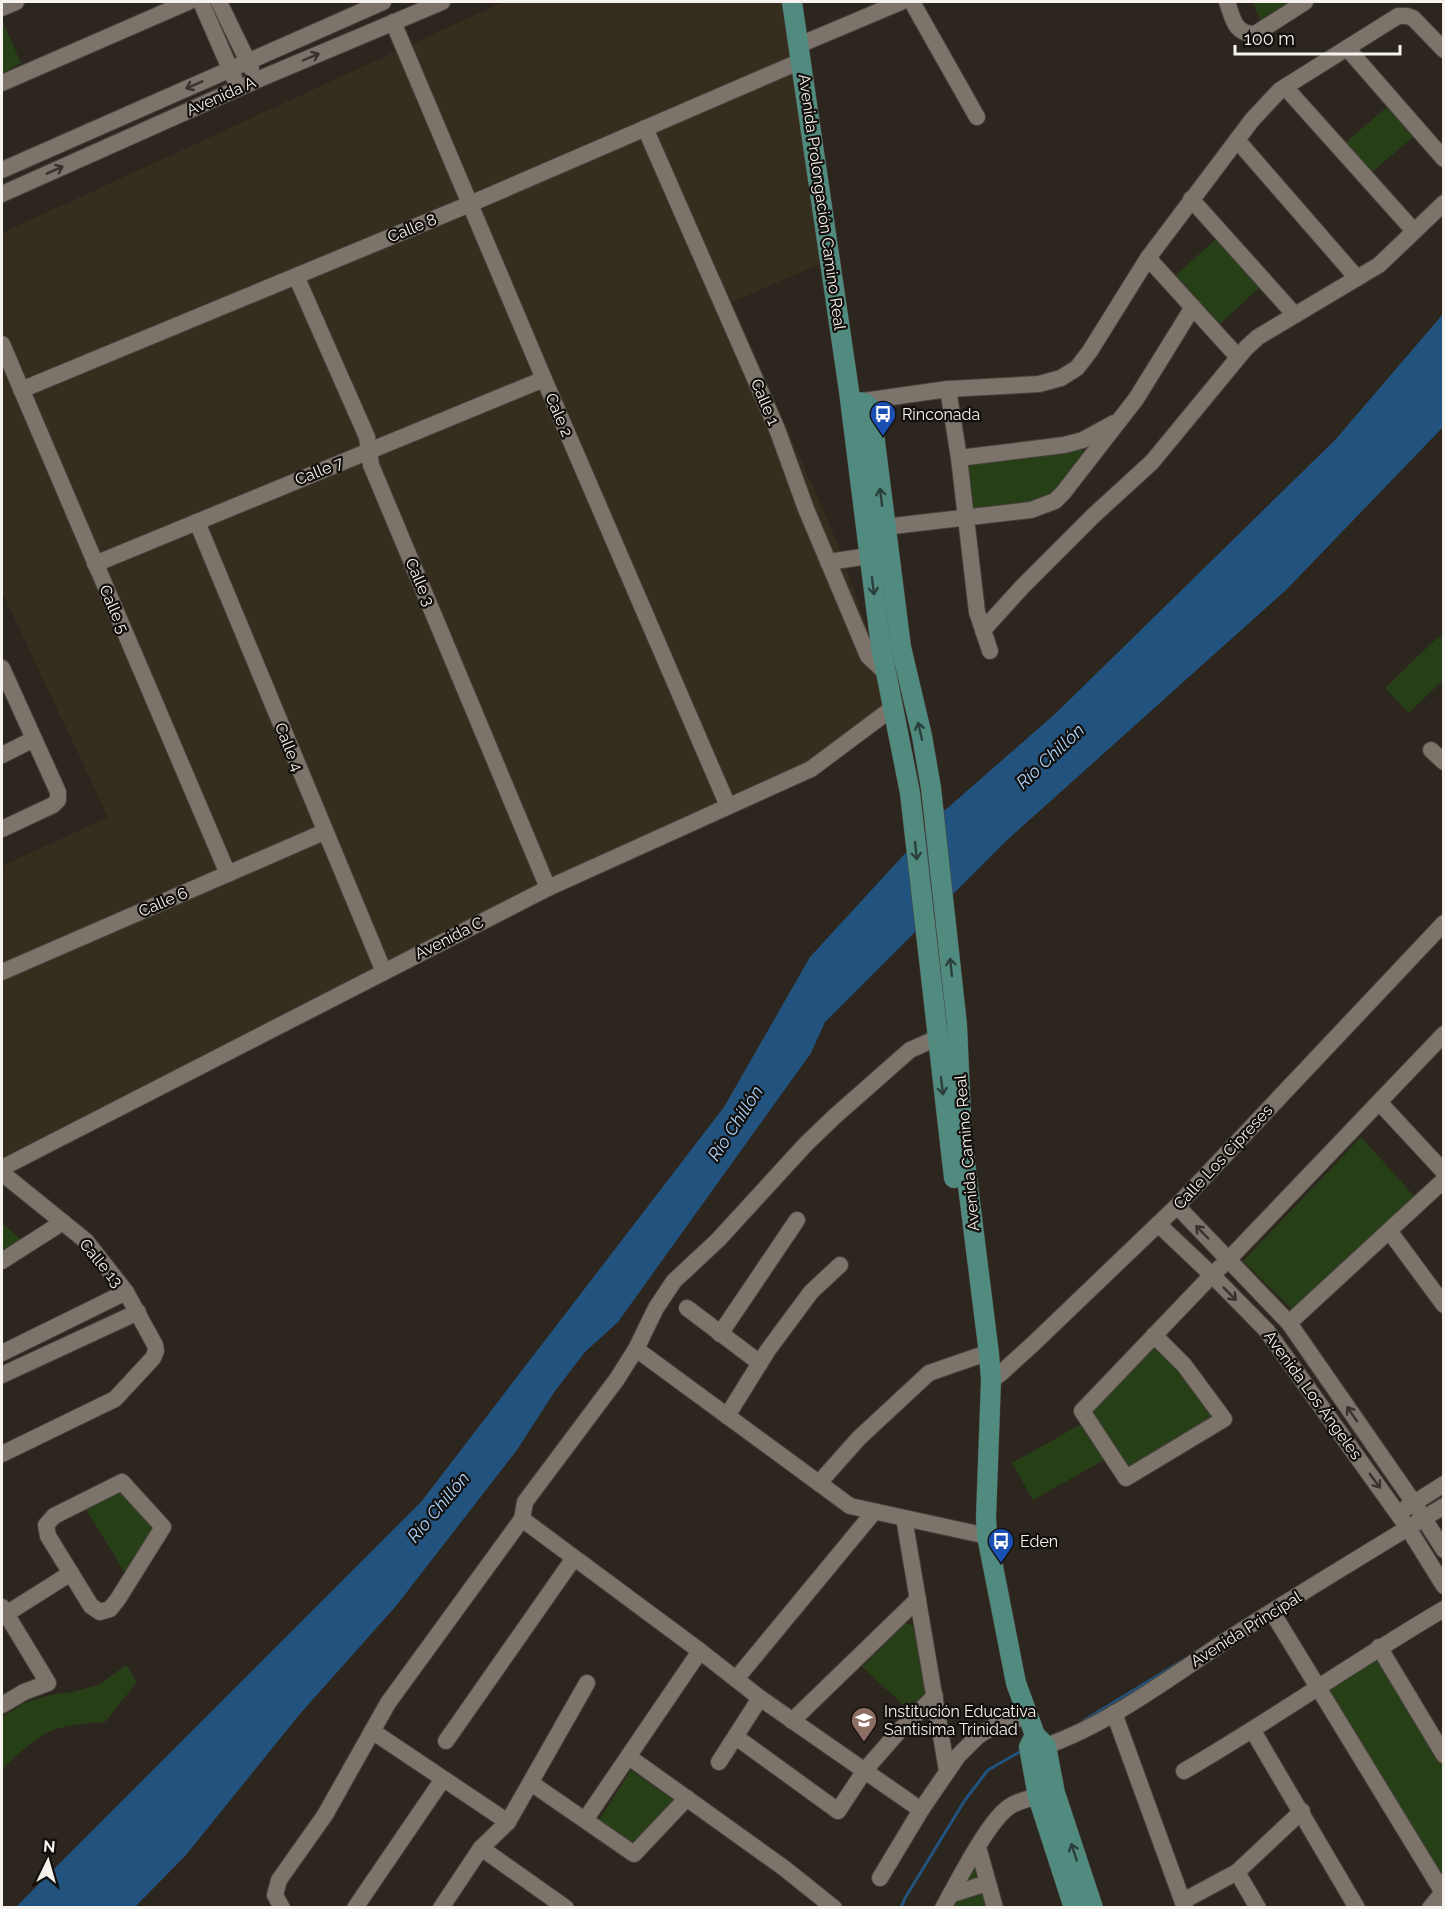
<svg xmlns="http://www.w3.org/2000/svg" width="1445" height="1909" font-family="Raleway,sans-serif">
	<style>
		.industrial { fill: #352d1d }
		.green { fill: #273f17 }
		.water { fill: #22537f }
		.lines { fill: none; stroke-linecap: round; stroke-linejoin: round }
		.stream { stroke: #22537f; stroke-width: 3 }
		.minor-casing { stroke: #46413a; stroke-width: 18 }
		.major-casing { stroke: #46413a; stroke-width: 21 }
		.minor { stroke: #7c746b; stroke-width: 16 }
		.major { stroke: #518a7f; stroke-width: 20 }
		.oneway { stroke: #37322d }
		.oneway2 { stroke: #2b403a }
		.labels { text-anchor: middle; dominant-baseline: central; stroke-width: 4.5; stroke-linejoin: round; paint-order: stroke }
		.street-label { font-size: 16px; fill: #f6f2ed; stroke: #120f0c }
		.poi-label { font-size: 16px; fill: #f6f2ed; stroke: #120f0c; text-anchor: start }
		.water-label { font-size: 18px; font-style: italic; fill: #a9d2fb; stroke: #120f0c }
	</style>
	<rect width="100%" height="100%" fill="#2c261e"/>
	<path class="industrial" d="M503 2H793L822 263 732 302 837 542 871 639 885 706 812 776 552 896 11 1168 2 1160V866L108 817 2 592V233Z"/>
	<g class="green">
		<path d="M1253 2H1290L1260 20Z"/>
		<path d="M2 20 21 63 2 73Z"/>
		<path d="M1387 107 1413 137 1371 173 1345 143Z"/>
		<path d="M1216 239 1260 287 1220 324 1176 275Z"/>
		<path d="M1080 447 1084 452 1082 457C1074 468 1066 481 1055 490 1037 507 996 507 972 510L965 463Z"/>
		<path d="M1439 636 1443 640V680L1409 713 1385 688Z"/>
		<path d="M1361 1137 1414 1196 1294 1311 1243 1261Z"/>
		<path d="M2 1223 24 1242 2 1255Z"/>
		<path d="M1155 1342 1217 1418 1127 1470 1090 1412Z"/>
		<path d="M1083 1423 1104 1460 1033 1500 1012 1463Z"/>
		<path d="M122 1489 155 1527 126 1574 85 1508Z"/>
		<path d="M906 1623 914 1626 926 1694 910 1711 862 1667Z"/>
		<path d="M1378 1654 1443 1765V1882L1325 1685Z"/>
		<path d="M126 1665 137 1682 105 1722C87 1723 70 1724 54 1730 39 1734 13 1758 2 1770L3 1717 24 1703 50 1695 73 1692 100 1684Z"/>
		<path d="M631 1770 676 1802 635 1846 599 1820Z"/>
		<path d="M976 1857 991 1907H949Z"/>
	</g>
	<path class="water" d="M1443 314V427L1287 589 1006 841 825 1022 811 1053 618 1322 585 1352 555 1391 517 1450 396 1606 299 1715 186 1855 135 1907 15 1908 421 1502 724 1107 810 957 944 811 1055 714 1336 439Z"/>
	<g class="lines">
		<g class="stream">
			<path d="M1083 1721 1185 1659"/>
			<path d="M901 1908 905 1898 965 1800 988 1770 1023 1750"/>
		</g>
		<g class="minor-casing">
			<g id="minor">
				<path d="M201 2 234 78"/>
				<path d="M219 2 251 68"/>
				<path d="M912 2 977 117"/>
				<path d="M1227 2C1233 18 1234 34 1255 34L1305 2"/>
				<path d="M2 8 16 2"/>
				<path d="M393 22 544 379 728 806"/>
				<path d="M799 45 901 2"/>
				<path d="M1347 48 1444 159"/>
				<path d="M2 83 188 2"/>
				<path d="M1285 87 1414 231"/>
				<path d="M645 128 777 429 806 509 868 656 887 674"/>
				<path d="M1237 140 1357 278"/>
				<path d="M2 170 383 2"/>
				<path d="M2 194 257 80 442 2"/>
				<path d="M1191 199 1295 315"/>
				<path d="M1148 258 1238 357"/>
				<path d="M296 276 367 437 371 465 548 888"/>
				<path d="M2 344 228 874"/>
				<path d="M948 389 959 458 977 612 990 651"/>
				<path d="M21 390 470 204 801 61"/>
				<path d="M863 401 948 389 1039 384 1061 378 1077 368 1090 351 1148 258 1252 120 1280 90 1398 16H1407L1413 18 1444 50"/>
				<path d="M959 458 1064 445 1083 440 1114 423"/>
				<path d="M197 522 384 972"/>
				<path d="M884 527 1031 510 1055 501 1063 493 1136 399 1193 307"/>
				<path d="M828 562 869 556"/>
				<path d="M95 564 544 379"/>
				<path d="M983 630 1023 586 1093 516 1152 462 1246 348 1258 337 1379 265 1444 203"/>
				<path d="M2 668 58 792V800L53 805 2 829"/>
				<path d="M1431 750 1444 762"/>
				<path d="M2 755 34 739"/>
				<path d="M2 972 324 832"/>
				<path d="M1379 1102 1444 1172"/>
				<path d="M2 1168 548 888 811 769 894 707"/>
				<path d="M2 1173 86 1241 126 1292 155 1345 156 1351 153 1358 115 1399 2 1454"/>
				<path d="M1177 1206 1289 1323 1414 1503 1444 1550"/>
				<path d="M1158 1224 1212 1275 1267 1331 1408 1528 1444 1586"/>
				<path d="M1390 1232 1444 1305"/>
				<path d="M2 1261 63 1222"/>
				<path d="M687 1308 760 1363"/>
				<path d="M1289 1323 1444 1180"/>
				<path d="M720 1334 797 1220"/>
				<path d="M1154 1335 1184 1365 1224 1419 1126 1478 1082 1411 1212 1275 1228 1260 1444 1034"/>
				<path d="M636 1349 850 1506 987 1536"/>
				<path d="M2 1353 126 1292"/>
				<path d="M2 1375 138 1312"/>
				<path d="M991 1380 1000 1374 1033 1344 1177 1206 1444 923"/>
				<path d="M727 1416 768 1350 811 1292 840 1265"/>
				<path d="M122 1482 163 1527 118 1599 110 1609 100 1612 91 1606 48 1536 46 1525 54 1516Z"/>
				<path d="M819 1483 859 1438 929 1373 978 1356"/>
				<path d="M1406 1508 1444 1484"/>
				<path d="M904 1518 947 1771"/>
				<path d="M522 1519 700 1651 760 1698 921 1810"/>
				<path d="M2 1607 48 1683 24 1692 2 1705"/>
				<path d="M1272 1612 1444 1894"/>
				<path d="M6 1614 71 1573"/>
				<path d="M1379 1647 1444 1755"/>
				<path d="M736 1679 874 1512"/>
				<path d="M1114 1713 1185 1908"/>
				<path d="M792 1721 918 1599"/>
				<path d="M372 1731 508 1822"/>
				<path d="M1253 1731 1357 1908"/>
				<path d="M736 1737 838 1811 865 1770 900 1730 935 1696"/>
				<path d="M446 1741 574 1558"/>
				<path d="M1046 1746C1111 1723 1172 1676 1230 1638 1300 1593 1372 1550 1444 1506"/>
				<path d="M629 1757 784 1868 834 1908"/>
				<path d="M719 1762 760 1698"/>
				<path d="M1184 1771C1272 1720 1355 1661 1444 1609"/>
				<path d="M531 1783 634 1854 687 1798"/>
				<path d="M585 1820 700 1651"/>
				<path d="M978 1847 995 1908"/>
				<path d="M481 1848 566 1908"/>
				<path d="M1237 1872 1258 1908"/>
				<path d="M880 1878 921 1810 958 1756 978 1736 994 1726 1027 1716"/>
				<path d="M950 1895 987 1883"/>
				<path d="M1183 1901 1237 1872 1302 1811"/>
				<path d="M282 1908 275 1895 279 1880 325 1815 388 1703 522 1519 525 1502 617 1379 636 1349 656 1308 674 1281 718 1240 805 1145 834 1117 910 1050 937 1038"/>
				<path d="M355 1908 443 1779"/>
				<path d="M441 1908 481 1848 508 1822 587 1683"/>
				<path d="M943 1908C957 1883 988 1821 1009 1807 1020 1799 1035 1798 1048 1794"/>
				<path d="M1430 1908 1444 1891"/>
			</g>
		</g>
		<g class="major-casing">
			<g id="major">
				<path d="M792 2 849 391 881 647 910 793 954 1178"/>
				<path d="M851 403C860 402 866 400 871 410L901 647 922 736 931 788 957 1025 962 1138 989 1354 991 1380 986 1518 987 1536 1016 1683 1035 1735 1046 1746 1055 1793 1093 1908"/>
				<path d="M1035 1735 1029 1747 1038 1797 1074 1908"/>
			</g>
		</g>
		<use href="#minor" class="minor"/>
		<use href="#major" class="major"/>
	</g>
	<defs><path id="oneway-shaft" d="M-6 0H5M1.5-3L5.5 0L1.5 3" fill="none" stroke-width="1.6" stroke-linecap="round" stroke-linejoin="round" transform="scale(1.5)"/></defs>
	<g class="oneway">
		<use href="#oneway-shaft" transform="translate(311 57) rotate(-23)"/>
		<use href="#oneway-shaft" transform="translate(194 85) rotate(156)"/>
		<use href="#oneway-shaft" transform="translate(55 170) rotate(-24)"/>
		<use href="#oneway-shaft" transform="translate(1202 1232) rotate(-134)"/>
		<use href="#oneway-shaft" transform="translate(1230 1294) rotate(45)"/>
		<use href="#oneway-shaft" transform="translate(1352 1414) rotate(-125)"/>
		<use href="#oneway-shaft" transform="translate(1375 1481) rotate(54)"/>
	</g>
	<g class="oneway2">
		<use href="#oneway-shaft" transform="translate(881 497) rotate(-97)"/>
		<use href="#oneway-shaft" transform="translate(873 586) rotate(83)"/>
		<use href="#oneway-shaft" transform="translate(920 731) rotate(-103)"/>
		<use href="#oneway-shaft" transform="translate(916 851) rotate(84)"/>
		<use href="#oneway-shaft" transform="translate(951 967) rotate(-96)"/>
		<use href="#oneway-shaft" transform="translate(942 1086) rotate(83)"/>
		<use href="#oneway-shaft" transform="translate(1074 1852) rotate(-108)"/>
	</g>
	<defs>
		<g id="bus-pin" transform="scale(1.35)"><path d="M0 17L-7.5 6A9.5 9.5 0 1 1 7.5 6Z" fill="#1a4fb4" stroke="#120f0c"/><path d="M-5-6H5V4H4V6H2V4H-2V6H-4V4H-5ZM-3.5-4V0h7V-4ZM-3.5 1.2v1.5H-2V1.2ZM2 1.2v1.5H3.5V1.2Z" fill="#fff"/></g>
		<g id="school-pin" transform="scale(1.35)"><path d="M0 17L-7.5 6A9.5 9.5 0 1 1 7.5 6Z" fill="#8d6e63" stroke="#120f0c"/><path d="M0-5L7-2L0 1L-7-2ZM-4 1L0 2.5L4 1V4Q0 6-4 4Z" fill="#fff"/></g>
	</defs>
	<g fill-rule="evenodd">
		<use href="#bus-pin" x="883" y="414"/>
		<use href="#bus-pin" x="1001" y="1541"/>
		<use href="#school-pin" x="864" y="1720"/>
	</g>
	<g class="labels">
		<g class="street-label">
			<text transform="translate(221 96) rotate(-24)">Avenida A</text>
			<text transform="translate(822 202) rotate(82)">Avenida Prolongación Camino Real</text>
			<text transform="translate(412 228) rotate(-22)">Calle 8</text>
			<text transform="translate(765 402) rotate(67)">Calle 1</text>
			<text transform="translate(559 415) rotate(67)">Cale 2</text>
			<text transform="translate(319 471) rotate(-22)">Calle 7</text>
			<text transform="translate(420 582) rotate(67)">Calle 3</text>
			<text transform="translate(114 609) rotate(67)">Calle 5</text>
			<text transform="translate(289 747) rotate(68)">Calle 4</text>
			<text transform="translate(163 902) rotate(-23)">Calle 6</text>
			<text transform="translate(449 938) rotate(-27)">Avenida C</text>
			<text transform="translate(967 1153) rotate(-95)">Avenida Camino Real</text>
			<text transform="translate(1223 1157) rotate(-47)">Calle Los Cipreses</text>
			<text transform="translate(101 1263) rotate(50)">Calle 13</text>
			<text transform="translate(1313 1395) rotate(54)">Avenida Los Ángeles</text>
			<text transform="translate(1246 1629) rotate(-32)">Avenida Principal</text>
		</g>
		<g class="poi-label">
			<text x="902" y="414">Rinconada</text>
			<text x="1020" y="1541">Eden</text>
			<text x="884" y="1711">Institución Educativa<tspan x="884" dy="18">Santisima Trinidad</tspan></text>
		</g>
		<g class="water-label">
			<text transform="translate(1050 756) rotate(-43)">Río Chillón</text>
			<text transform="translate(735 1123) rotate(-57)">Río Chillón</text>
			<text transform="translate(438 1507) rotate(-50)">Río Chillón</text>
		</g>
	</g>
	<rect width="1445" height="1909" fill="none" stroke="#f6f2ed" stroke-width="6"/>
	<g transform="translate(48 1861) rotate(5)" stroke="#120f0c" stroke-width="4.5" paint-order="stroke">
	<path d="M0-4.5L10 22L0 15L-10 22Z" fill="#f6f2ed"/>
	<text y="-9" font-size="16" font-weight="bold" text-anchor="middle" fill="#f6f2ed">N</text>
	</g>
	<path d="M1235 45v9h165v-9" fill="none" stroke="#f6f2ed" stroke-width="3"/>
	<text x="1244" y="45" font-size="18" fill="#f6f2ed" stroke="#120f0c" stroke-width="4.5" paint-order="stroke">100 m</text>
</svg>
